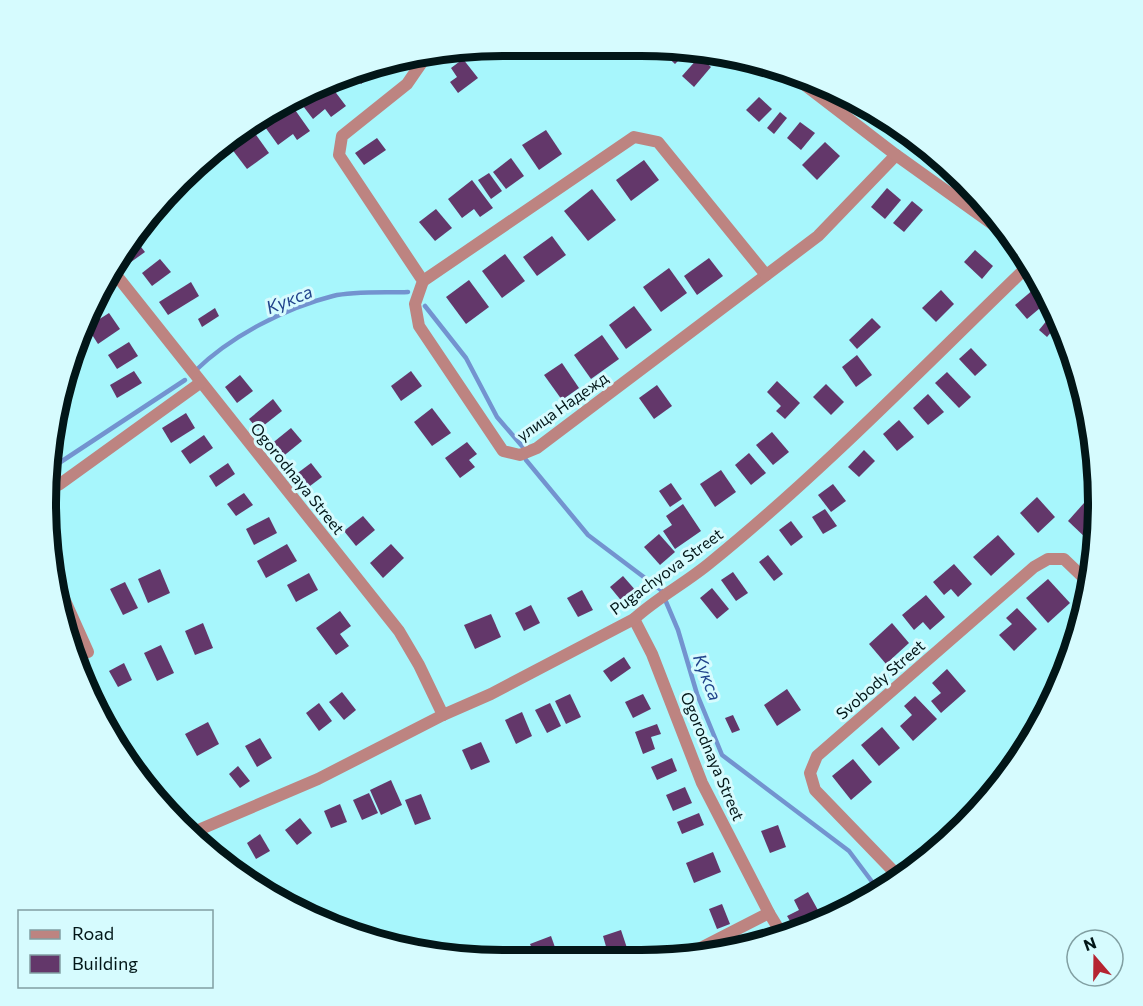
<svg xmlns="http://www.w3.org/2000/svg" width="1143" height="1006" font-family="Commissioner,sans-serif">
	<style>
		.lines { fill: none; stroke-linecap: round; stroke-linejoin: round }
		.stream { stroke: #7393cf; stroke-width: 4.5 }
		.building { fill: #63376a }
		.minor { stroke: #bd8481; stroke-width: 12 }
		.labels { text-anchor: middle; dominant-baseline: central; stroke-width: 6; stroke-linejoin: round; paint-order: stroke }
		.street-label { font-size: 16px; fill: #021618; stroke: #d6fbfe }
		.water-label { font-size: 18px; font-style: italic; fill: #21448c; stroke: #d6fbfe }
		.rim { fill: none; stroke: #021618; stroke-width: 8 }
	</style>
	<rect width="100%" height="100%" fill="#a7f6fc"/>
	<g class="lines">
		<g class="stream">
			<path d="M425 306 466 358 497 417 522 446"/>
			<path d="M195 371C231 336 285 308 333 296 354 291 387 293 408 292"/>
			<path d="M526 460 588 535 661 590 678 630 697 694 722 755 849 851 879 891"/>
			<path d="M50 469 185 380"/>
		</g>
	</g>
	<g class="building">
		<path d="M503 45H505L489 57 482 48Z"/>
		<path d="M665 51 687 52 675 64 663 53Z"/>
		<path d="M699 57 711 67 694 87 682 76Z"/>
		<path d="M463 59 478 78 458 93 450 82 457 77 451 68Z"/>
		<path d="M379 63 383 68 361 84 353 73Z"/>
		<path d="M330 85 346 106 331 117 325 109 313 119 303 106Z"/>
		<path d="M759 97 772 109 759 122 746 110Z"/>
		<path d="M293 107 310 131 297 140 293 134 278 145 265 127Z"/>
		<path d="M780 112 787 118 774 134 767 128Z"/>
		<path d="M800 122 815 133 801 150 787 138Z"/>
		<path d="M546 130 562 154 539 170 522 145Z"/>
		<path d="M254 132 269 153 247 169 231 148Z"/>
		<path d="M377 138 386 150 364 165 355 153Z"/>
		<path d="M825 142 840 156 817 180 802 165Z"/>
		<path d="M511 158 524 176 506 189 493 172Z"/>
		<path d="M644 160 659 180 631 201 616 180Z"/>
		<path d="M489 173 502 191 491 199 478 180Z"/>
		<path d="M472 180 493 208 480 217 474 209 462 218 448 199Z"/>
		<path d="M887 188 901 200 885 219 871 207Z"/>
		<path d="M592 189 616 220 588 241 564 211Z"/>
		<path d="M912 201 923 210 904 232 893 223Z"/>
		<path d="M436 209 452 228 435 241 419 222Z"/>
		<path d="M552 236 566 255 537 276 523 257Z"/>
		<path d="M134 238 145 252 131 262 123 252 130 241Z"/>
		<path d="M975 250 993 266 982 279 964 262Z"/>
		<path d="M505 254 525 281 502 298 482 271Z"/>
		<path d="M709 258 723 276 697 295 684 276Z"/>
		<path d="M160 259 171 272 152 286 142 273Z"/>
		<path d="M669 268 687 293 661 312 643 287Z"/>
		<path d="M469 280 489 307 466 324 446 297Z"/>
		<path d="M191 282 199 296 168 315 159 302Z"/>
		<path d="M1034 289 1046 303 1027 319 1015 305Z"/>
		<path d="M941 290 954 304 936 322 922 308Z"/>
		<path d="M634 306 652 330 626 349 609 325Z"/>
		<path d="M215 308 219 316 202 327 198 319Z"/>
		<path d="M109 313 120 329 98 344 87 327Z"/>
		<path d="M1053 313 1059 323 1047 337 1039 330Z"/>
		<path d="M872 318 881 327 857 349 849 340Z"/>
		<path d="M1062 331 1069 348 1066 351 1054 339Z"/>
		<path d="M602 335 619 359 591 379 574 355Z"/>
		<path d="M129 342 138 356 117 369 108 355Z"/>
		<path d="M971 348 987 365 975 376 959 359Z"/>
		<path d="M857 355 872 375 856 387 842 367Z"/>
		<path d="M562 363 579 388 562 400 544 375Z"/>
		<path d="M134 371 142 383 117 398 110 385Z"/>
		<path d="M411 371 422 386 401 401 391 386Z"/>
		<path d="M947 372 971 397 959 408 935 383Z"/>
		<path d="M240 375 253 391 237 403 225 387Z"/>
		<path d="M777 381 800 403 785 419 776 411 781 406 767 392Z"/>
		<path d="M826 384 844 402 831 415 813 397Z"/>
		<path d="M657 385 672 406 654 419 639 398Z"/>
		<path d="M928 394 944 412 928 425 913 408Z"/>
		<path d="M273 399 282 411 258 430 249 419Z"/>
		<path d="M432 408 451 433 432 446 414 422Z"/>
		<path d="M186 413 195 428 171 443 162 428Z"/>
		<path d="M899 420 914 437 897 451 883 434Z"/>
		<path d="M291 428 302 441 281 458 270 445Z"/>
		<path d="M772 432 789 452 773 465 756 445Z"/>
		<path d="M204 435 213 448 190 464 181 451Z"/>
		<path d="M467 442 477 454 469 460 475 467 460 478 445 458Z"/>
		<path d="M864 450 875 461 859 477 848 467Z"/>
		<path d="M749 453 766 473 751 485 735 465Z"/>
		<path d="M228 463 235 474 216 487 209 476Z"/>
		<path d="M311 463 322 477 306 489 295 475Z"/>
		<path d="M721 470 736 492 715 507 700 484Z"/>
		<path d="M671 483 682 499 670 507 659 491Z"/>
		<path d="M833 484 846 501 831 512 818 495Z"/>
		<path d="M244 493 253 505 236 516 227 504Z"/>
		<path d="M1037 497 1055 517 1038 533 1020 513Z"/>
		<path d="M1084 503 1096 514 1095 533 1088 540 1068 521Z"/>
		<path d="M683 504 701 531 675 549 663 531 672 525 666 516Z"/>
		<path d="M825 509 837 526 823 534 812 517Z"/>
		<path d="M363 516 375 530 356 546 344 531Z"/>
		<path d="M269 517 277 533 254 545 246 529Z"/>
		<path d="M791 521 803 537 791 546 779 530Z"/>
		<path d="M659 534 675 552 660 565 644 547Z"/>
		<path d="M998 535 1015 554 991 576 973 557Z"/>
		<path d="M287 544 297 561 266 578 257 561Z"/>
		<path d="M391 544 404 558 383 578 370 563Z"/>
		<path d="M1095 545 1094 562V564L1085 555Z"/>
		<path d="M768 555 783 574 774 581 759 562Z"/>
		<path d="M954 564 972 584 958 597 951 589 944 595 933 582Z"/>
		<path d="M160 569 170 593 148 603 138 579Z"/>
		<path d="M733 572 748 593 736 601 721 580Z"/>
		<path d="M309 573 318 590 296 602 287 585Z"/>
		<path d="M623 576 637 592 624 604 610 587Z"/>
		<path d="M1048 579 1070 603 1048 623 1026 598Z"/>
		<path d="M125 582 138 608 123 615 110 589Z"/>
		<path d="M712 588 729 609 717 619 700 598Z"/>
		<path d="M582 590 593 610 578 617 567 598Z"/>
		<path d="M926 595 945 617 930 630 923 622 914 630 902 615Z"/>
		<path d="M531 605 540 623 524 631 515 613Z"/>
		<path d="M1017 608 1037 629 1014 651 999 635 1012 624 1006 618Z"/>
		<path d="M340 611 351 626 340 634 349 646 336 655 316 628Z"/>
		<path d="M491 614 501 637 475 649 464 625Z"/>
		<path d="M203 623 213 648 195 655 185 631Z"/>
		<path d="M892 623 909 643 886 664 869 644Z"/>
		<path d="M161 645 174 673 157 681 144 653Z"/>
		<path d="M624 657 631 668 611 682 603 671Z"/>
		<path d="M124 663 132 680 118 687 109 671Z"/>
		<path d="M947 669 966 691 941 713 931 701 941 693 932 683Z"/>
		<path d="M1060 680 1044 715 1035 706Z"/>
		<path d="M787 689 801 710 777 726 764 705Z"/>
		<path d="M342 692 356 710 344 720 329 702Z"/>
		<path d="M570 694 581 717 566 724 555 701Z"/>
		<path d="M643 694 651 709 633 718 625 702Z"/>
		<path d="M915 696 937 719 913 741 900 726 912 715 904 706Z"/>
		<path d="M319 703 332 721 319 731 306 713Z"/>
		<path d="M550 703 561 726 547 733 535 710Z"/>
		<path d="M522 712 532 736 516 744 505 720Z"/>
		<path d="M733 715 740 730 732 733 725 718Z"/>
		<path d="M208 722 219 744 197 756 185 734Z"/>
		<path d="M657 724 661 734 651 737 655 749 643 754 635 732Z"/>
		<path d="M882 727 900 748 879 766 861 745Z"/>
		<path d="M260 738 272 758 257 767 245 746Z"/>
		<path d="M481 742 490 762 471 770 462 750Z"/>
		<path d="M672 758 677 771 657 780 651 767Z"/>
		<path d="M853 759 872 782 851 800 832 776Z"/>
		<path d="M238 766 250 781 240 788 229 774Z"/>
		<path d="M391 780 402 805 381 815 370 790Z"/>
		<path d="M685 787 692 803 673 811 666 795Z"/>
		<path d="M369 793 378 813 362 820 353 800Z"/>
		<path d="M421 794 431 819 415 825 405 800Z"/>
		<path d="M340 804 347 822 331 828 324 811Z"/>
		<path d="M699 813 704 825 682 834 677 822Z"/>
		<path d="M300 818 312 833 297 845 285 830Z"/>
		<path d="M778 825 786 847 770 853 761 831Z"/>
		<path d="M260 834 270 851 256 859 247 843Z"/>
		<path d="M713 852 721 872 694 883 686 863Z"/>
		<path d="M808 892 824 921 796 931 787 916 799 910 794 900Z"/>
		<path d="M722 904 730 924 717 929 709 909Z"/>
		<path d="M621 930 628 951 609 957 603 936Z"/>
		<path d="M551 936 557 953 537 960 530 944Z"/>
		<path d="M589 946 594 960H577L574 951Z"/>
	</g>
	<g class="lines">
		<g class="minor">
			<path d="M427 55 407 84 342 136 339 155 423 281 415 304 419 326 503 451 520 455 537 448 818 236 896 155"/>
			<path d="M797 79 896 155 1012 238"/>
			<path d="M113 271 399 631 419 665 443 715"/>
			<path d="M423 281 634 137 658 142 766 275"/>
			<path d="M49 489 60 484 200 383"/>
			<path d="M53 574 88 652 75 657"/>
			<path d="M634 619 652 654 702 783 769 913 783 936"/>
			<path d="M189 834 318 779 443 715 491 694 634 619C658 597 686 583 711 562 823 471 925 365 1029 265"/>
			<path d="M900 878 815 790 810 773 817 756 1034 567 1048 559H1064L1089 583"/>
			<path d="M679 959 769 913"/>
		</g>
	</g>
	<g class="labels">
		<g class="street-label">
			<text transform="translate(562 406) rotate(-35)">улица Надежд</text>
			<text transform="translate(298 478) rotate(51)">Ogorodnaya Street</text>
			<text transform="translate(666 571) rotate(-36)">Pugachyova Street</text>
			<text transform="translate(880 679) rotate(-41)">Svobody Street</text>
			<text transform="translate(713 756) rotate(67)">Ogorodnaya Street</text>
		</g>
		<g class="water-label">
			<text transform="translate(289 299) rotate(-22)">Кукса</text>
			<text transform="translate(708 677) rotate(69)">Кукса</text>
		</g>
	</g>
	<path d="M0 0H1143V1006H0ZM503 56H641A447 447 0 0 1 1088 503V503A447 447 0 0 1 641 950H503A447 447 0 0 1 56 503V503A447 447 0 0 1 503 56Z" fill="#d6fbfe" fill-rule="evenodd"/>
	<path class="rim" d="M503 56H641A447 447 0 0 1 1088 503V503A447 447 0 0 1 641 950H503A447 447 0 0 1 56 503V503A447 447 0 0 1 503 56Z"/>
	<rect x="18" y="910" width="195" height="78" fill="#d6fbfe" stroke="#819fa2" stroke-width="1.5"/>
	<rect x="30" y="930" width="30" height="9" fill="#bd8481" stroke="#819fa2" stroke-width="1.5"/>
	<text x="72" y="940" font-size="18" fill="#021618">Road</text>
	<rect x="30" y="955" width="30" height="18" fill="#63376a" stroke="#819fa2" stroke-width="1.5"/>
	<text x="72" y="970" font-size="18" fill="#021618">Building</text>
	<g transform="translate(1095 958) rotate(340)"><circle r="28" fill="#d6fbfe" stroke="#819fa2" stroke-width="1.5"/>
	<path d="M0-4.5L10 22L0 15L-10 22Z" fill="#b52431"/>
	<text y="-9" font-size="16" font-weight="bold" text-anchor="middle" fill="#021618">N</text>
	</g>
</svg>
